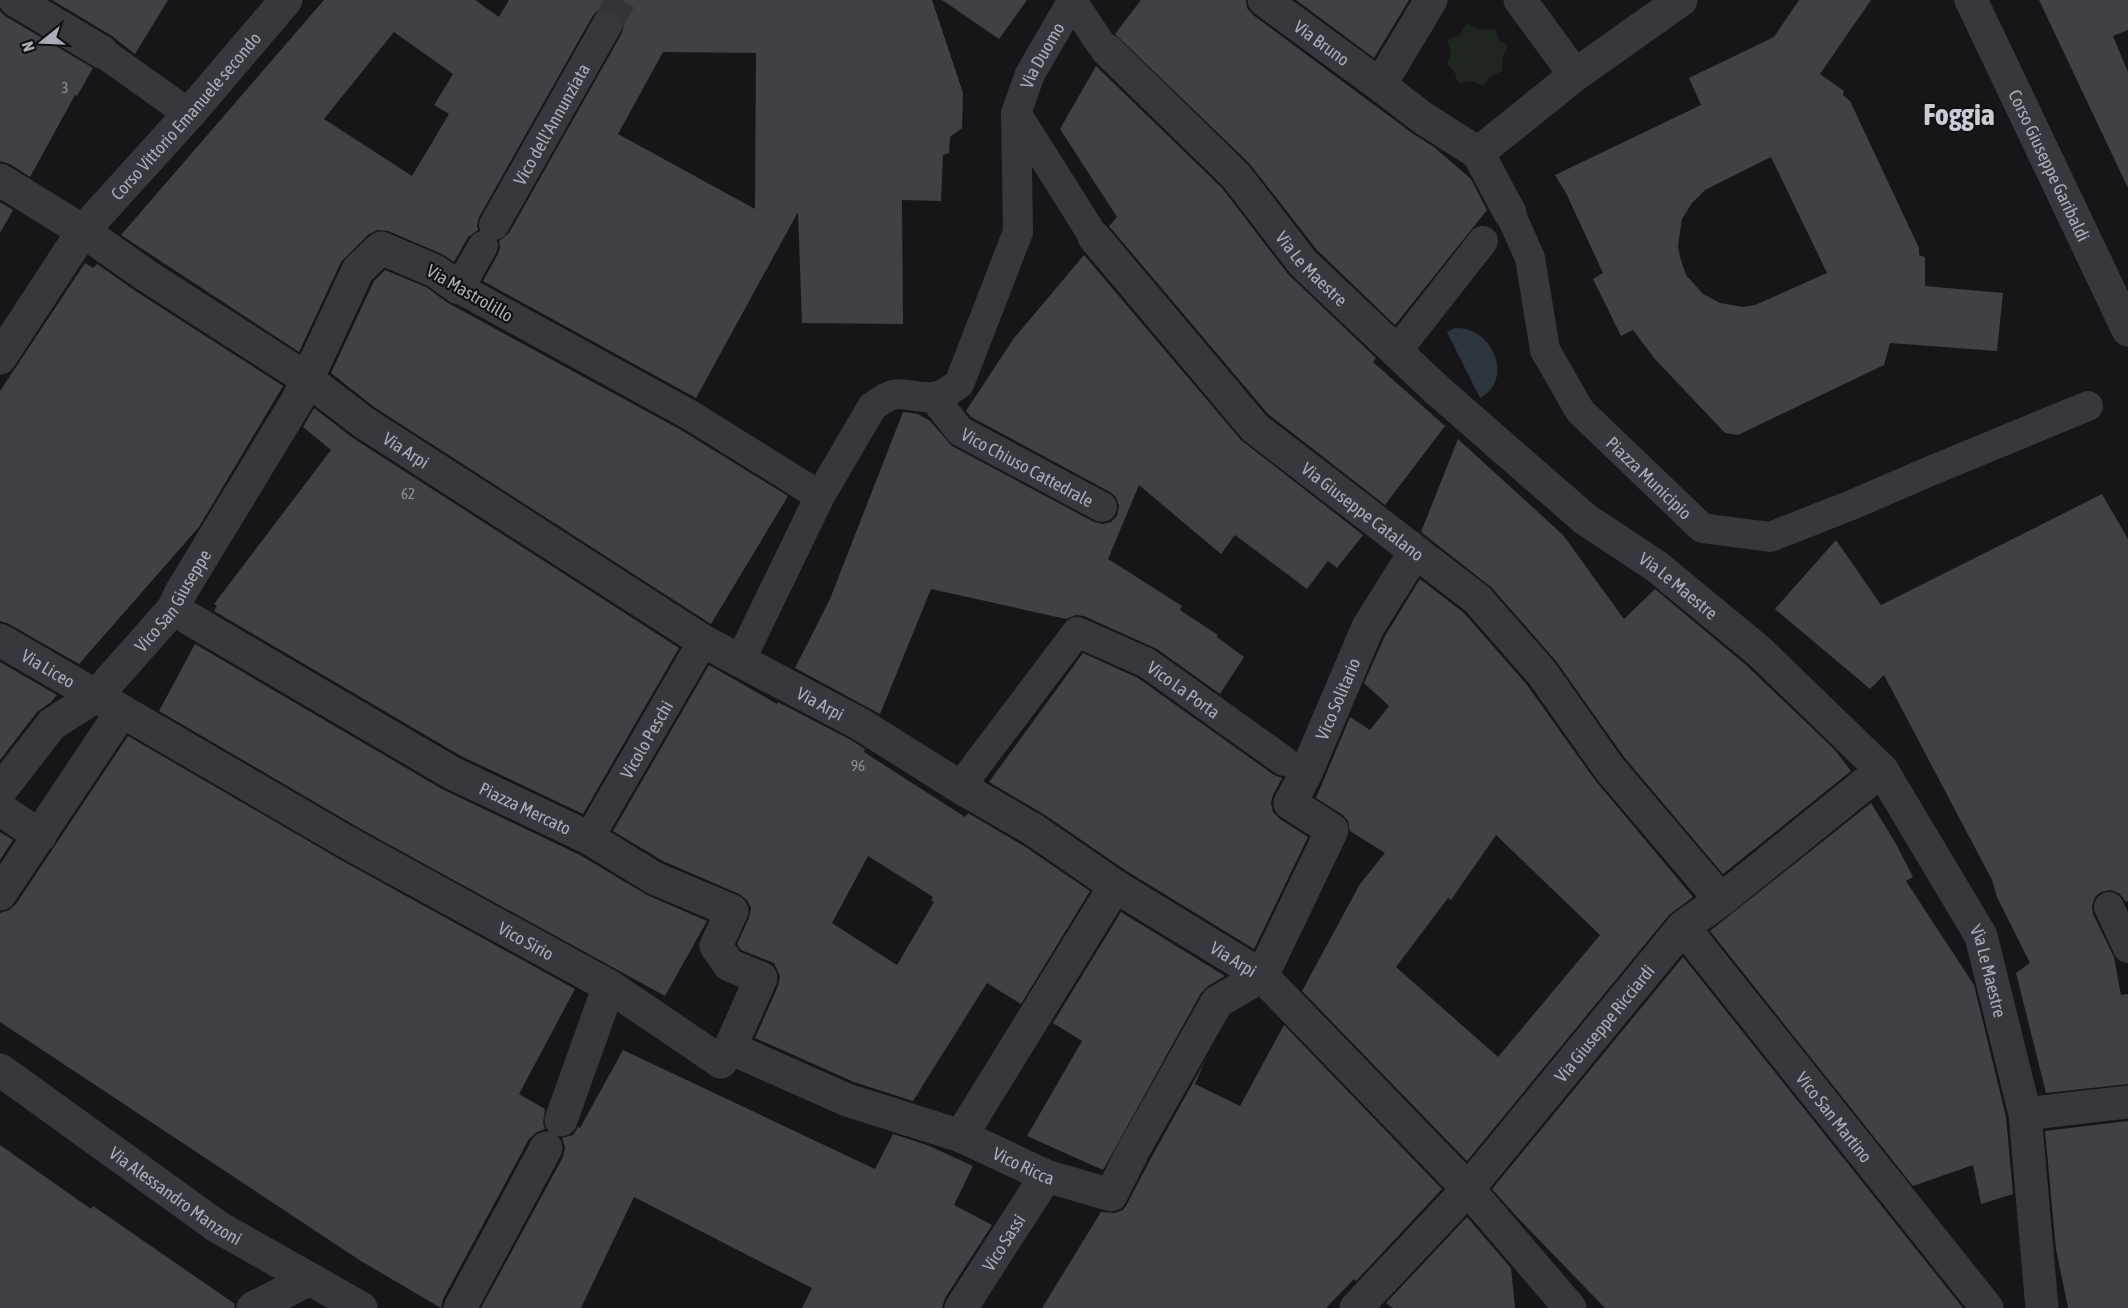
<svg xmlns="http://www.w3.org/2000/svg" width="2128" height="1308" font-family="'Asap Condensed',sans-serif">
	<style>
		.green { fill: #1e261f }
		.water { fill: #2c353c }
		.building { fill: #404145; fill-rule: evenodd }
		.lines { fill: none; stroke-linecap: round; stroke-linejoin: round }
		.pedestrian-tunnel { stroke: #333438; stroke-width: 30; stroke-dasharray: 30 15; stroke-linecap: butt }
		.pedestrian { stroke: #37383d; stroke-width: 30 }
		.minor { stroke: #37383d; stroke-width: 33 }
		.tertiary { stroke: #37383d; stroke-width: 33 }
		.labels { text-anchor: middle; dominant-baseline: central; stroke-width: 4.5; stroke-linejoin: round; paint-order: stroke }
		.number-label { font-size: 15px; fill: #8e929b }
		.street-label { font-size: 18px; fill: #a8adb8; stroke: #111113 }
		.town-label { font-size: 30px; font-weight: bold; fill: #c9ccd4; stroke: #111113 }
	</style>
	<rect width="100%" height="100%" fill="#161618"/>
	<path class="green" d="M1467 23 1479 30 1495 29 1499 40 1508 46 1502 59V71L1490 77 1483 86 1472 81 1458 83 1455 73 1447 63 1451 53 1447 40 1460 35Z"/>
	<path class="water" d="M1455 328C1492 326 1515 379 1480 398L1447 332Z"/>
	<g class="building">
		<path d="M52 0H168L135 54 112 36Z"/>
		<path d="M324 0H475L499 17 509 0H932L963 93 962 128 950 137 949 153 943 155 941 201 902 200 903 324 802 323 798 212 696 398 483 281 498 254 500 247 499 241 509 233 622 33 624 24 621 16 615 10 606 8 598 10 592 17 479 217 477 225 478 230 468 237 454 262 442 254 388 231 378 230 369 234 341 262 299 352 121 235ZM394 32 453 74 434 105 449 114 412 176 324 119ZM663 52 756 53 755 209 618 134Z"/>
		<path d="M942 0H1027L999 39Z"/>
		<path d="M1141 0H1246L1247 8 1253 15 1412 133 1434 147 1471 179 1487 210 1395 325 1317 250 1249 163 1115 34Z"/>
		<path d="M1296 0H1409L1374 58Z"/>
		<path d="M1799 0H1871L1820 74 1844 91 1843 95 1850 101 1919 248V255L1925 257V286L2003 293 1997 351 1890 343 1884 365 1738 435 1725 433 1654 358 1633 330 1621 336 1593 279 1603 273 1566 193 1555 175 1701 105 1689 78 1774 37ZM1771 157 1827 273 1755 305 1743 307 1720 303 1703 294 1686 275 1680 257 1678 246 1682 219 1692 203 1705 190Z"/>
		<path d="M2039 0H2128V30L2113 36 2128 72V188Z"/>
		<path d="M0 11 5 16 93 68 77 96 75 95 30 177 10 164 0 161Z"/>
		<path d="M1096 66 1222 188 1288 274 1376 358 1373 362 1445 426 1385 505 1268 414 1109 226 1117 217 1060 129Z"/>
		<path d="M0 202 13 210 0 233Z"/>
		<path d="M1084 255 1241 440 1363 535 1337 568 1328 561 1307 589 1235 535 1221 554 1139 485 1108 559 1182 606 1180 610 1218 635 1217 637 1244 657 1220 694 1157 649 1084 616 1076 615 1066 619 931 589 880 714 795 668 830 599 903 412 918 414 930 421 952 446 1094 522 1103 524 1111 522 1117 516 1119 506 1116 497 1110 492 971 417 966 411 1014 338Z"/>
		<path d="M85 263 93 268 97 264 137 292 283 386 199 527 79 664 9 624 0 621V391Z"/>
		<path d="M385 270 426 287 448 303 681 430 788 496 711 624 374 407 331 373 374 281Z"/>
		<path d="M314 408 353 438 679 648 583 814 461 756 214 611 217 606 214 604 331 450 303 427Z"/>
		<path d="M1458 439 1563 535 1624 619 1655 589 1746 665 1834 749 1851 771 1723 874 1624 757 1556 661 1491 587 1421 532Z"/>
		<path d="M2102 494 2128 539V901L2126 902 2119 893 2110 890 2101 892 2095 897 2092 906 2093 914 2114 957 2121 995 2128 994V1084L2046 1093 2016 973 2030 963 1997 897 1992 880 1884 675 1870 689 1775 609 1836 540 1881 605Z"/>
		<path d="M1420 579 1464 613 1527 685 1595 780 1693 897 1669 915 1467 1161 1302 991 1360 884 1385 853 1350 831 1348 821 1343 815 1316 798 1350 717 1370 730 1389 706 1364 683 1385 636ZM1496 835 1600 935 1498 1057 1396 967 1448 898 1451 900Z"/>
		<path d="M195 644 442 789 580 855 647 895 707 921 665 996 359 828 159 711Z"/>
		<path d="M1083 653 1138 678 1274 775 1282 778 1273 795 1271 803 1273 812 1280 819 1308 837 1254 949 1125 870 1045 815 989 782Z"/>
		<path d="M0 662 57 695 51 702 37 712 0 760Z"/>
		<path d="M709 665 777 704 778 702 851 740 865 749 864 752 965 817 968 813 1024 846 1090 891 1021 1004 987 983 913 1101 854 1082 755 1038 778 986 780 976 774 963 741 950 737 944 749 918 751 908 747 900 739 894 663 861 613 831ZM868 856 933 897 931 900 934 902 897 965 832 923Z"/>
		<path d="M128 736 341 860 575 989 519 1094 545 1109 543 1123 545 1129 537 1132 529 1139 443 1299 441 1308 361 1261 0 1022V913L9 910 16 904Z"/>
		<path d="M1871 803 1895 842 1913 877 1906 881 1974 985 2006 1117 2013 1194 1981 1204 1973 1165 1913 1186 1710 931Z"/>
		<path d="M0 832 13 840 0 860Z"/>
		<path d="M1121 912 1225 976 1208 986 1201 993 1103 1170 1027 1136 1082 1041 1053 1023Z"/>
		<path d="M1683 957 1963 1308H1605L1517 1217 1492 1189Z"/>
		<path d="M1284 1025 1442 1189 1356 1281 1354 1279 1326 1308H1042L1101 1212 1115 1213 1123 1210 1127 1204 1150 1160 1205 1061 1195 1084 1240 1106Z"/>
		<path d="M623 1050 875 1169 893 1134 927 1145 973 1166 954 1205 992 1225 945 1298 942 1308H802L812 1288 634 1197 581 1308H481L563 1157 565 1147 562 1138 573 1135 578 1127 580 1128Z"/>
		<path d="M2128 1121V1308H2068L2056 1249 2045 1131Z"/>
		<path d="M0 1145 91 1209 93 1206 235 1304 234 1308H0Z"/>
		<path d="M1467 1217 1511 1268 1515 1308H1393L1386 1303Z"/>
	</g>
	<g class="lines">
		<path class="pedestrian-tunnel" d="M607 25 621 0"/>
		<g class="pedestrian">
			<path d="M1072 1 1100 43 1107 50"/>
			<path d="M102 52 189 114"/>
			<path d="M1016 113 1094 237"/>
			<path id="s1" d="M1510 213 1530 258 1545 350 1580 411 1702 528 1770 537 1854 504 1928 472 2088 406"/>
			<path id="s2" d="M494 225 607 25"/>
			<path d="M483 246 459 288 690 415 820 496"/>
			<path d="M1396 352 1483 241"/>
			<path id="s3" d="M933 397 960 431 1102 507"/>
			<path id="s4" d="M740 661 820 496 872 407C902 384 903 399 933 397 943 396 951 389 959 384L1018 232 1016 113 1030 74 1073 0"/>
			<path id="s5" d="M960 787 1077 632 1147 663 1284 761"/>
			<path id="s6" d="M589 838 703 641"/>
			<path d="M2109 907 2128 948"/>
		</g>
		<g class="minor">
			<path d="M15 0 102 52"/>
			<path id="s7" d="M1264 0 1380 85"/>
			<path d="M1431 0 1380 85 1423 118 1478 153 1510 213"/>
			<path d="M1520 0 1575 75"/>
			<path id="s8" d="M1107 50 1236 176 1303 263 1436 389 1585 519 1656 566 1759 651 1882 770 1981 936 2025 1114 2042 1308"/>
			<path d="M1478 153 1575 75 1681 0"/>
			<path id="s9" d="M0 180 83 231 147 276 307 379 363 422 703 641 860 724 960 787 1034 830 1115 886 1262 976 1468 1189 1570 1308"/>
			<path id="s10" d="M1094 237 1255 428 1477 599 1542 673 1609 768 1721 900"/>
			<path id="s11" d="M0 358 83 231 189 114 286 0"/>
			<path id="s12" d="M173 609 452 773 589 838 654 878 732 911 716 946 729 965 761 978 730 1048"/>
			<path id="s13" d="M0 640 350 844 609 986 721 1062 730 1048 847 1100 961 1136"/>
			<path id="s14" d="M0 791 52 724 96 696 173 609 181 592 297 401 358 270 381 248 435 271 459 288"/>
			<path d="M0 809 40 836"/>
			<path id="s15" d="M1115 886 961 1136 1046 1176 1111 1195 1133 1151 1217 1002 1262 976 1332 830 1290 803 1305 775 1368 627 1415 552"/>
			<path d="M0 894 122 711"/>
			<path id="s16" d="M1683 927 1987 1308"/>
			<path id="s17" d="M0 1070 218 1227 361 1308"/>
			<path d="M2025 1114 2128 1102"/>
			<path d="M561 1120 609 986"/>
			<path d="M253 1308 310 1279"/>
			<path d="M460 1308 546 1148"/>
			<path id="s18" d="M961 1308 1046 1176"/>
			<path id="s19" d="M1356 1308 1468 1189 1683 927 1721 900 1882 770"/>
		</g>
		<path class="tertiary" id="s20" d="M1971 0 2128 330"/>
	</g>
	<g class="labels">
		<g class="number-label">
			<text x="65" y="87">3</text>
			<text x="408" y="493">62</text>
			<text x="858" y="765">96</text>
		</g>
		<g class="street-label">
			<text stroke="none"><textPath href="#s7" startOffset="72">Via Bruno</textPath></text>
			<text stroke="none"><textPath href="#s4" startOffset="726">Via Duomo</textPath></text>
			<text stroke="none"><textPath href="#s11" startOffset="306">Corso Vittorio Emanuele secondo</textPath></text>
			<text stroke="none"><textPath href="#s2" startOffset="116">Vico dell'Annunziata</textPath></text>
			<text stroke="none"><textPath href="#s20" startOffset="183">Corso Giuseppe Garibaldi</textPath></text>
			<text stroke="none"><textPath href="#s8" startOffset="300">Via Le Maestre</textPath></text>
			<text transform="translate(470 293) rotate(30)">Via Mastrolillo</text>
			<text stroke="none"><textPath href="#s9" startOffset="488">Via Arpi</textPath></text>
			<text stroke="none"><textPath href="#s3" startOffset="120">Vico Chiuso Cattedrale</textPath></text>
			<text stroke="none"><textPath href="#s1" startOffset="309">Piazza Municipio</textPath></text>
			<text stroke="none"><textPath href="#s10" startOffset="386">Via Giuseppe Catalano</textPath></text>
			<text stroke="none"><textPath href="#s8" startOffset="786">Via Le Maestre</textPath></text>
			<text stroke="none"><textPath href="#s14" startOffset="260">Vico San Giuseppe</textPath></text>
			<text stroke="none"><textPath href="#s13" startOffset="56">Via Liceo</textPath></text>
			<text stroke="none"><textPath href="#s5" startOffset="316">Vico La Porta</textPath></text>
			<text stroke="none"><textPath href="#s15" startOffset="1054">Vico Solitario</textPath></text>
			<text stroke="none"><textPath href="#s9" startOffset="974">Via Arpi</textPath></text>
			<text stroke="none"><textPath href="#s6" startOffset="114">Vicolo Peschi</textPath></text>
			<text stroke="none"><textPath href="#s12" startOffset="405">Piazza Mercato</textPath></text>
			<text stroke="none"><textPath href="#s13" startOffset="606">Vico Sirio</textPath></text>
			<text stroke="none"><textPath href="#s9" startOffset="1460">Via Arpi</textPath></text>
			<text stroke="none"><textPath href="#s8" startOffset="1290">Via Le Maestre</textPath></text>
			<text stroke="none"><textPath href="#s19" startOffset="378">Via Giuseppe Ricciardi</textPath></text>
			<text stroke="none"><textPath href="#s16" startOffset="243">Vico San Martino</textPath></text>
			<text stroke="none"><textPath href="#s15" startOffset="363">Vico Ricca</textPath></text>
			<text stroke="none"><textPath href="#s17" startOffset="216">Via Alessandro Manzoni</textPath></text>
			<text stroke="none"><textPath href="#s18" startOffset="78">Vico Sassi</textPath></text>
		</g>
		<g class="town-label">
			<text x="1959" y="114">Foggia</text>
		</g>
	</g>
	<g transform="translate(42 42) rotate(252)" stroke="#111113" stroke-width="4.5" paint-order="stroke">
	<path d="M0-4.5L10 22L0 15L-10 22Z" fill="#a8adb8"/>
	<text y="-9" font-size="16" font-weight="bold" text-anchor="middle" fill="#a8adb8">N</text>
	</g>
</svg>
